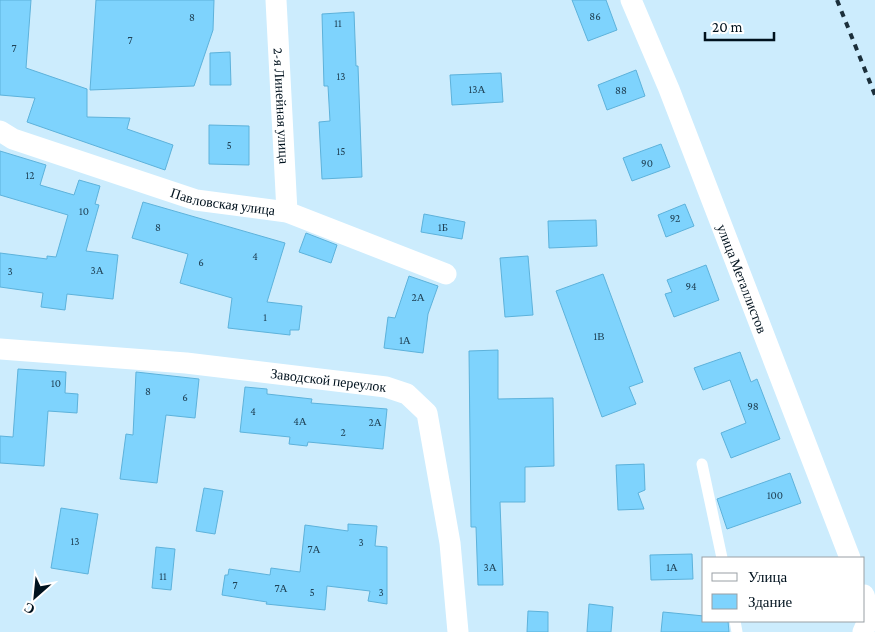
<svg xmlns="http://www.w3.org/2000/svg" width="875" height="632" font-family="'Crimson Pro',serif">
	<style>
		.building { fill: #7ed3fd; stroke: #5db2db }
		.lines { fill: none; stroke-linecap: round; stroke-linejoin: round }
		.lane { stroke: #fff; stroke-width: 11 }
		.street { stroke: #fff; stroke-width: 21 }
		.rail { stroke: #1b2f3b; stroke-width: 4; stroke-dasharray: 6 6; stroke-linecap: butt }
		.labels { text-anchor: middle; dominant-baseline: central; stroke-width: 4.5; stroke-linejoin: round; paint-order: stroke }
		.number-label { font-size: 11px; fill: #204256 }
		.street-label { font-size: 14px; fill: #00121e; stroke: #fff }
	</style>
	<rect width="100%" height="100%" fill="#ccecfd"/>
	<g class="building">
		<path d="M0 0H31L26 68 87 89V117L130 118 127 129 173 145 165 170 27 122 35 98 0 95Z"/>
		<path d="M96 0H214L213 30 194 86 90 90Z"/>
		<path d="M572 0H606L617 30 588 41Z"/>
		<path d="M354 12 356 66H358L362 177 322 179 319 122 330 121 328 86H324L322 14Z"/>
		<path d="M230 52 231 85H210V53Z"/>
		<path d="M636 70 645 96 607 110 598 85Z"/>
		<path d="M501 73 503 102 452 105 450 75Z"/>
		<path d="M209 125 249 126V165L209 164Z"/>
		<path d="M661 144 670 167 632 181 623 158Z"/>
		<path d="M0 151 46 165 40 185 74 195 79 180 100 186 95 204 99 205 86 251 118 255 113 299 67 294 65 310 41 307 43 293 0 287V253L47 259V256L56 257 68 215 0 195Z"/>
		<path d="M143 202 285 243 267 302 302 306 299 330H290V335L228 328 232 298 180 283 188 254 132 238Z"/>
		<path d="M685 204 694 226 666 237 658 215Z"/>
		<path d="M424 214 465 222 462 239 421 232Z"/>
		<path d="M596 220 597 246 549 248 548 221Z"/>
		<path d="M306 233 337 245 331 263 299 252Z"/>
		<path d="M528 256 533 315 505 317 500 258Z"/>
		<path d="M706 265 719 300 674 317 665 294 672 292 667 280Z"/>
		<path d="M603 274 643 382 629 387 636 404 602 417 556 291Z"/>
		<path d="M409 276 438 286 428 314 423 353 384 348 388 317 395 318Z"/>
		<path d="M498 350V399L553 398 554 466 525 467V502H500L503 585H478L476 527H471L469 351Z"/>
		<path d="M740 352 751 382 757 379 780 439 731 458 721 433 746 423 730 380 703 390 694 368Z"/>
		<path d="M18 369 66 372 65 393 78 394 77 413 48 411 44 466 0 463V436L13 437Z"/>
		<path d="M136 372 199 379 195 418 166 415 157 483 120 479 126 434 133 435Z"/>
		<path d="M245 387 267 389V394L312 399 311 403 387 409 383 449 308 442 307 446 289 444 290 437 240 432Z"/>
		<path d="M644 464 645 490 638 493 644 509 618 510 616 465Z"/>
		<path d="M790 473 801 503 727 529 717 499Z"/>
		<path d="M204 488 223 491 215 534 196 531Z"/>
		<path d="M61 508 98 514 88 574 51 568Z"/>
		<path d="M348 524 377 526 375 546 387 547V604L368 601 370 591 327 586 325 610 266 604 267 602 222 595 225 575H228L229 569 270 575 271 568 300 572 305 525 348 531Z"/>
		<path d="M156 547 175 549 171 590 152 588Z"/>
		<path d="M692 554 693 579 651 580 650 555Z"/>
		<path d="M589 604 613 607 611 632H587Z"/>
		<path d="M528 611 548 612V632H527Z"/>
		<path d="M663 612 704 616V621H728L729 632H661Z"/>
	</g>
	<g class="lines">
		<g class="lane">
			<path d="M702 464 722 558"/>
			<path d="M735 621 737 632"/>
		</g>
		<g class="street">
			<path id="s1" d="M276 0 287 212"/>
			<path id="s2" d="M631 0 669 89 850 558"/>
			<path id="s3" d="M0 131 13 139 196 200 287 212 446 274"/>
			<path id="s4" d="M0 349 186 363 386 387 407 394 427 413 450 543 458 632"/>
			<path d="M863 632 870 616 864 595"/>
		</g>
		<path class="rail" d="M837 0 875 95"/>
	</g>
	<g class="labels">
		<g class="number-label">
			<text x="595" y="16">86</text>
			<text x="192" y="17">8</text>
			<text x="338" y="23">11</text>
			<text x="130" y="40">7</text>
			<text x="14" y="48">7</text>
			<text x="341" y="76">13</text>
			<text x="477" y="89">13А</text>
			<text x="621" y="90">88</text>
			<text x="229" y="145">5</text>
			<text x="341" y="151">15</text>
			<text x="647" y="163">90</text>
			<text x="30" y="175">12</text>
			<text x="84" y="211">10</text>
			<text x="675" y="218">92</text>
			<text x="158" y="227">8</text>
			<text x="443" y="227">1Б</text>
			<text x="255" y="256">4</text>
			<text x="201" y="262">6</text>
			<text x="97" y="270">3А</text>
			<text x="10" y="271">3</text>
			<text x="691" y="286">94</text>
			<text x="418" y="297">2А</text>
			<text x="265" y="317">1</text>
			<text x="599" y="336">1В</text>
			<text x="405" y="340">1А</text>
			<text x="56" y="383">10</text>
			<text x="148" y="391">8</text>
			<text x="185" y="397">6</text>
			<text x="753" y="406">98</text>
			<text x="253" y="411">4</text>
			<text x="300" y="421">4А</text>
			<text x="375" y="422">2А</text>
			<text x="343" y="432">2</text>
			<text x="775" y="495">100</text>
			<text x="75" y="541">13</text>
			<text x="361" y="542">3</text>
			<text x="314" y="549">7А</text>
			<text x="490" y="567">3А</text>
			<text x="672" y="567">1А</text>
			<text x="163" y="576">11</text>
			<text x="235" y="585">7</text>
			<text x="281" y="588">7А</text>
			<text x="312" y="592">5</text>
			<text x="381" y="592">3</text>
		</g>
		<g class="street-label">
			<text stroke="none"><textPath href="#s1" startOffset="106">2-я Линейная улица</textPath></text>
			<text stroke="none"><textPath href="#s3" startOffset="235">Павловская улица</textPath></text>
			<text stroke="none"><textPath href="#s2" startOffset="300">улица Металлистов</textPath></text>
			<text stroke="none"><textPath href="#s4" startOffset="330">Заводской переулок</textPath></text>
		</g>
	</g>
	<rect x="702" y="557" width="162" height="65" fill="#ffffff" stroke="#99a0a5"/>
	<rect x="712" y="573" width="25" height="8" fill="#ffffff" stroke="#99a0a5"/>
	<text x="748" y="582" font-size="15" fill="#00121e">Улица</text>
	<rect x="712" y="594" width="25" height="15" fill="#7ed3fd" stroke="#99a0a5"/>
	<text x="748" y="607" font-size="15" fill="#00121e">Здание</text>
	<g transform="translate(35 597) rotate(207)" stroke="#ffffff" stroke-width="4" paint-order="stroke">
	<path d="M0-4L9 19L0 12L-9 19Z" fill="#00121e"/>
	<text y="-8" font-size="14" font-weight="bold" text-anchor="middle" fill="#00121e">С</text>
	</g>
	<path d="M705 32v8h69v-8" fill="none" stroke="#00121e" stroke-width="2.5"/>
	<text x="712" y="32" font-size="15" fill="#00121e" stroke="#ffffff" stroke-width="4" paint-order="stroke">20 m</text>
</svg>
